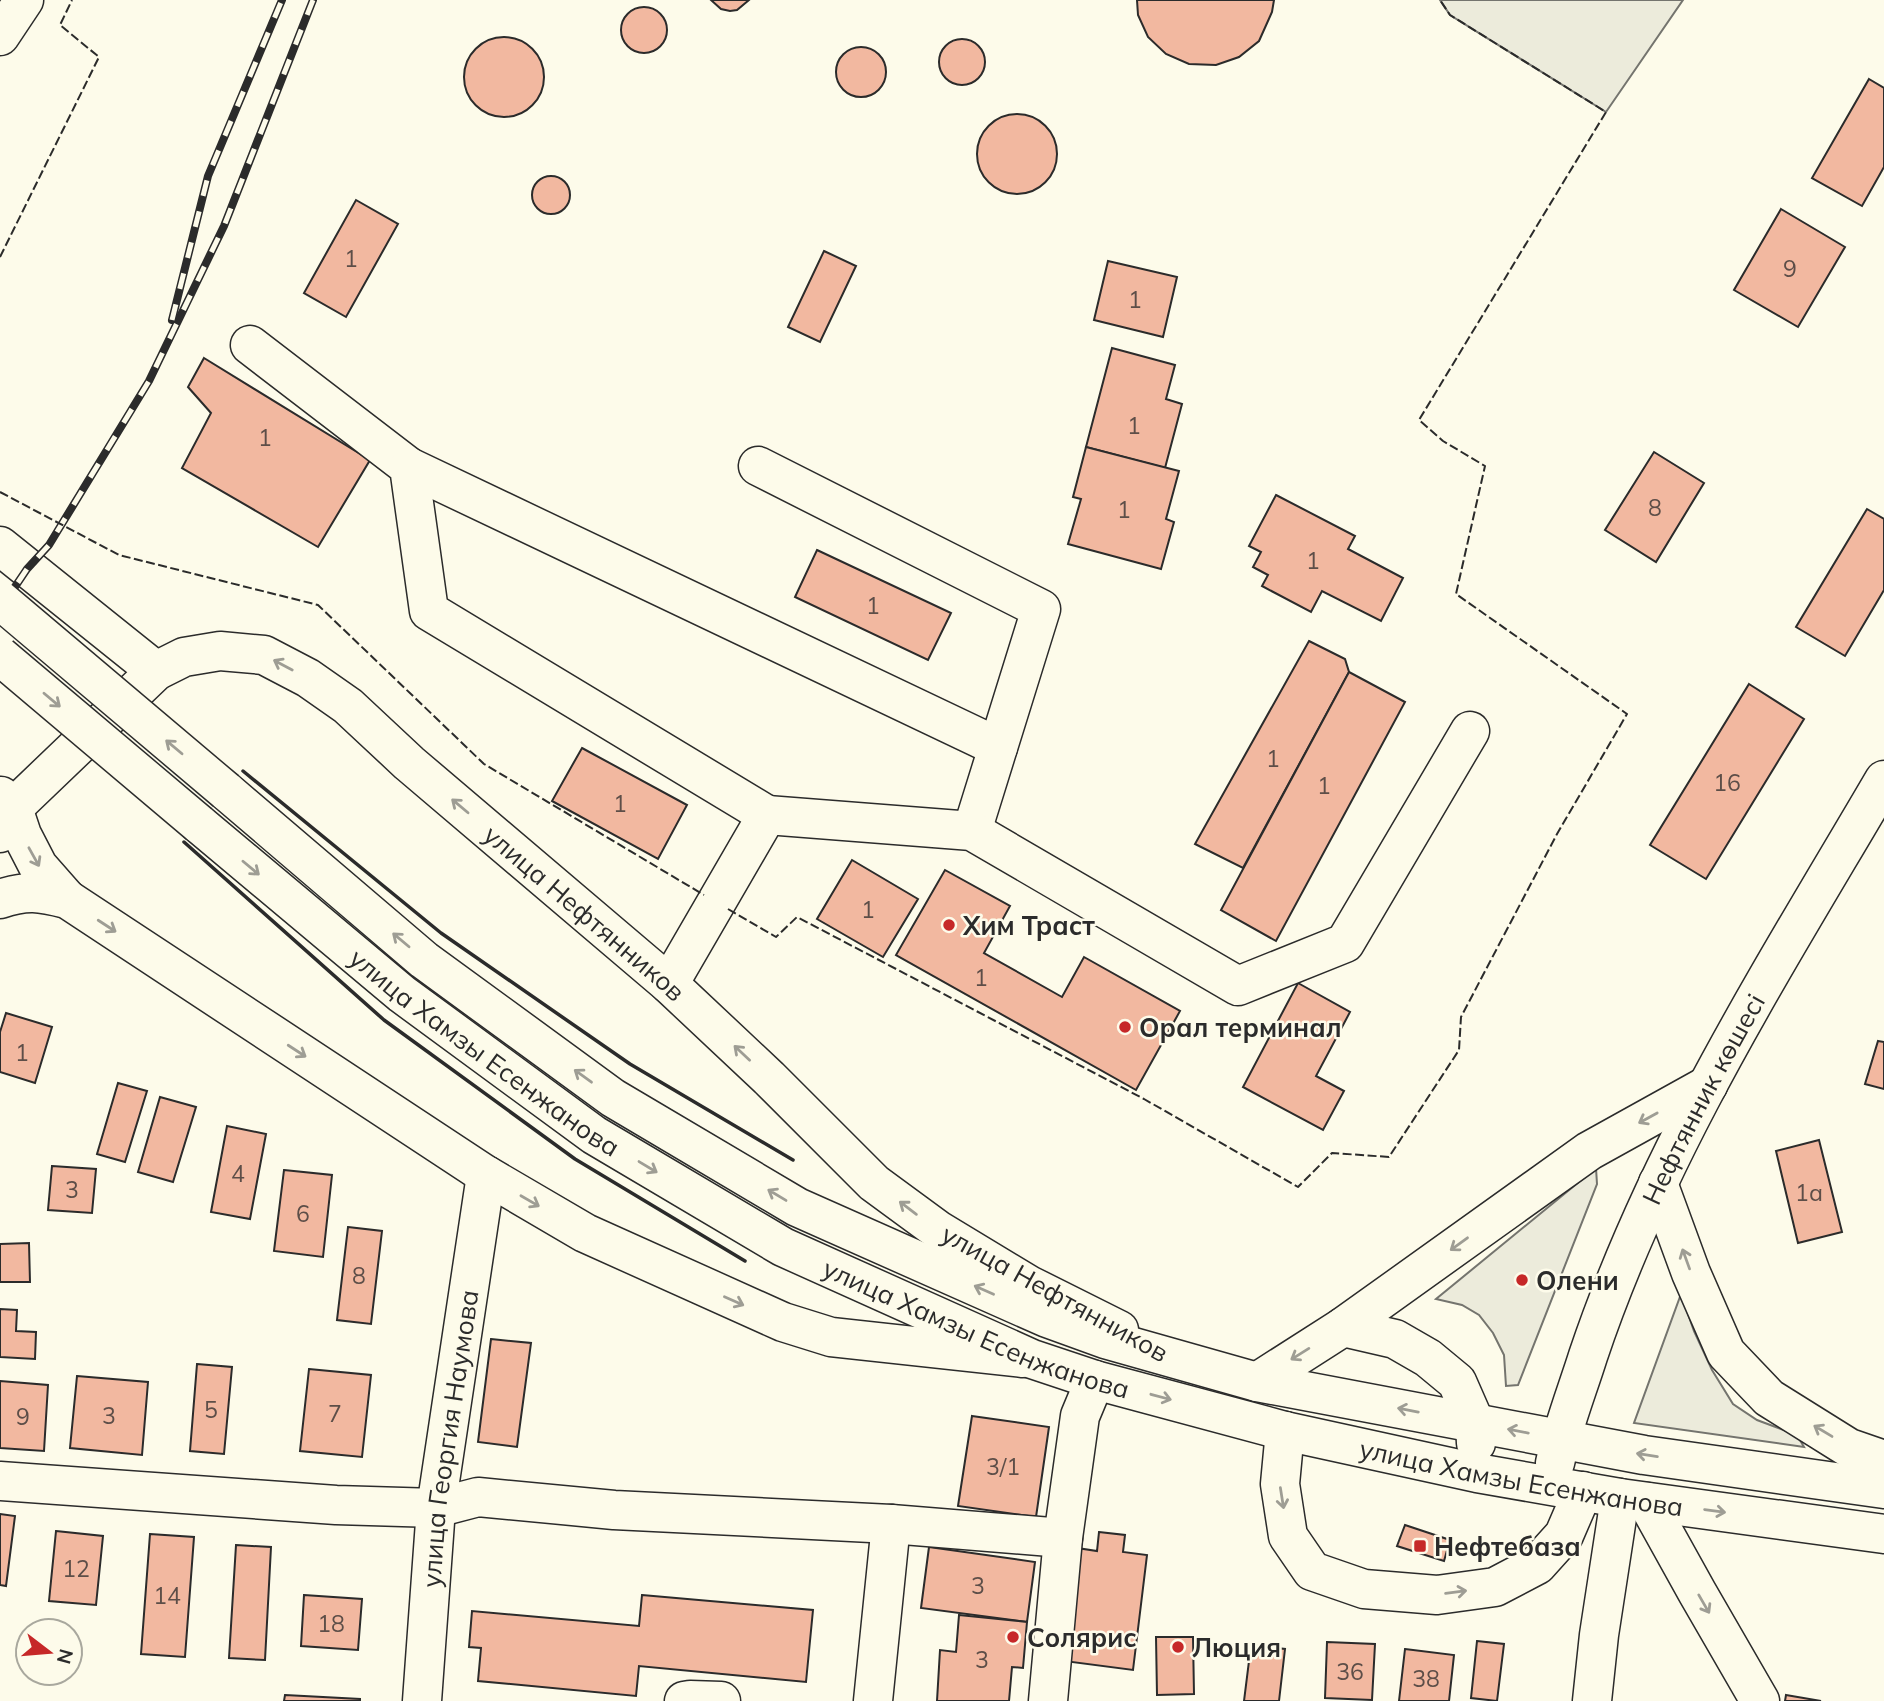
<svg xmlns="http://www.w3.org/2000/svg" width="1884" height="1701" font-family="Mulish,sans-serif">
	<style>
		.green { fill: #ecebdb; stroke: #74746e; stroke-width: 2 }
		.building { fill: #f2b8a0; stroke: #2b2b2b; stroke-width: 2 }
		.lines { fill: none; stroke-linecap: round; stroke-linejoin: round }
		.minor-casing { stroke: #2b2b2b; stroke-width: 41 }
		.major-casing { stroke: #2b2b2b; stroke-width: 41 }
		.minor { stroke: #fdfbea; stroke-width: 38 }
		.major { stroke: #fdfbea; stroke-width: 38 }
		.rail-casing { stroke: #2b2b2b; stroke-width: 8 }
		.rail { stroke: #fdfbea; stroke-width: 5; stroke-dasharray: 16; stroke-linecap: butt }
		.major-bridge-casing { stroke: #2b2b2b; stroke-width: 41; stroke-linecap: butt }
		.major-bridge { stroke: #fdfbea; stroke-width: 38 }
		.fence { stroke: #2b2b2b; stroke-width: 2; stroke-dasharray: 9 3.5; stroke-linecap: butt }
		.wall { stroke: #2b2b2b; stroke-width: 3.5 }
		.oneway { stroke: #9e9d94 }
		.poi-dot { fill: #c62828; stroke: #fdfbea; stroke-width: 2.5 }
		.labels { text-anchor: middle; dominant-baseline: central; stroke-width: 5; stroke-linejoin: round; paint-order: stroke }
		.number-label { font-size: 23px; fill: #5d4e48 }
		.street-label { font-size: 26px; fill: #2b2b2b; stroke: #fdfbea }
		.poi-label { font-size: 26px; font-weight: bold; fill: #2b2b2b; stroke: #fdfbea; text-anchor: start }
	</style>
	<rect width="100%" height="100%" fill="#fdfbea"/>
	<g class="green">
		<path d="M1440 0H1683L1606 112 1450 15Z"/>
		<path d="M1596 1168 1597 1184 1518 1385 1506 1386 1504 1355 1493 1333 1479 1315 1462 1305 1436 1299Z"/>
		<path d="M1681 1294 1694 1331 1712 1370 1733 1404 1757 1420 1797 1435 1804 1447 1634 1423Z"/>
	</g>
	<g class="building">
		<path d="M711 0H749L737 10 730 11 721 9Z"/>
		<path d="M1137 0H1274L1272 12 1259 41 1239 57 1216 65 1189 64 1166 54 1148 37 1138 15Z"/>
		<circle cx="644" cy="30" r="23"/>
		<circle cx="504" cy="77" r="40"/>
		<circle cx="962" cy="62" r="23"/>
		<circle cx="861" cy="72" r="25"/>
		<path d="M1869 79 1884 88V167L1862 206 1812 178Z"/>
		<circle cx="1017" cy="154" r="40"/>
		<circle cx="551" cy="195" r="19"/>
		<path d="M356 200 398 224 346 317 304 293Z"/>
		<path d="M1781 209 1845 247 1798 327 1734 290Z"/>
		<path d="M824 251 856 266 820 342 788 327Z"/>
		<path d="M1108 261 1177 277 1163 337 1094 320Z"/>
		<path d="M1112 348 1175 365 1166 399 1182 404 1165 468 1086 447Z"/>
		<path d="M204 358 370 460 318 547 182 468 211 413 188 387Z"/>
		<path d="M1086 447 1179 471 1166 519 1174 522 1161 569 1068 544 1081 499 1073 497Z"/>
		<path d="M1654 452 1704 483 1656 562 1605 530Z"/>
		<path d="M1276 495 1355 536 1348 549 1403 578 1381 621 1322 591 1311 612 1262 586 1268 575 1253 567 1261 552 1249 546Z"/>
		<path d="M1867 509 1884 519V590L1845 656 1796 627Z"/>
		<path d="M817 550 951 613 928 660 795 597Z"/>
		<path d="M1309 641 1345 659 1349 672 1243 868 1195 844Z"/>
		<path d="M1349 672 1405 702 1276 941 1221 910Z"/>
		<path d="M1749 684 1804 719 1706 879 1650 845Z"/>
		<path d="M582 748 687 805 658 859 552 801Z"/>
		<path d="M852 860 918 899 883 957 817 919Z"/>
		<path d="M945 870 1010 906 984 953 1062 997 1084 957 1180 1011 1136 1090 896 955Z"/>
		<path d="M1298 983 1350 1012 1316 1076 1344 1091 1323 1130 1243 1087Z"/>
		<path d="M6 1013 52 1027 35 1083 0 1072V1032Z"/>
		<path d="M1878 1041 1884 1042V1089L1865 1084Z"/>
		<path d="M118 1083 147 1091 125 1162 97 1154Z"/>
		<path d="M160 1097 196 1107 173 1182 138 1172Z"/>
		<path d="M227 1126 266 1134 250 1219 211 1212Z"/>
		<path d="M1819 1140 1842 1232 1798 1243 1776 1151Z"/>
		<path d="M52 1166 96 1169 92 1213 48 1210Z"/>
		<path d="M284 1170 332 1175 323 1257 274 1251Z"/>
		<path d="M348 1227 382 1231 371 1324 337 1320Z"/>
		<path d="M29 1243 30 1282H0V1244Z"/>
		<path d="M0 1309 17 1310 16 1331 36 1332 35 1359 0 1357Z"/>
		<path d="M491 1339 531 1343 517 1447 478 1442Z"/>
		<path d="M197 1364 232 1367 224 1454 190 1451Z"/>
		<path d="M309 1369 371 1375 362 1457 300 1451Z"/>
		<path d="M77 1376 148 1382 142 1455 70 1448Z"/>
		<path d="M0 1381 48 1385 44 1451 0 1448Z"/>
		<path d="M972 1416 1049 1427 1036 1517 958 1506Z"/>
		<path d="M0 1514 15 1516 6 1586 0 1585Z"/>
		<path d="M1405 1525 1450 1540 1444 1561 1397 1546Z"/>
		<path d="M56 1531 103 1536 96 1605 49 1601Z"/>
		<path d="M1099 1532 1125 1535 1123 1552 1147 1555 1133 1670 1064 1661 1077 1548 1097 1551Z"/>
		<path d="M150 1534 194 1537 185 1657 141 1654Z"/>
		<path d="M236 1545 271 1547 265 1660 229 1658Z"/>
		<path d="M929 1547 1035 1562 1027 1622 921 1608Z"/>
		<path d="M304 1595 362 1599 358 1650 301 1646Z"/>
		<path d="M642 1595 813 1610 806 1682 639 1666 636 1696 478 1681 481 1648 469 1647 472 1611 639 1626Z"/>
		<path d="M959 1615 1027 1622 1023 1668 1012 1667 1009 1701H937L940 1650 956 1652Z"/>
		<path d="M1156 1637H1193L1194 1694 1157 1695Z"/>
		<path d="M1477 1641 1504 1644 1497 1701 1471 1698Z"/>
		<path d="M1327 1642 1375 1644 1372 1700 1325 1698Z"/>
		<path d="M1251 1645 1285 1649 1279 1701H1244Z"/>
		<path d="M1405 1649 1454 1655 1449 1701H1399Z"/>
		<path d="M285 1695 360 1699V1701H284Z"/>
		<path d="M1786 1695 1821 1701H1785Z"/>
	</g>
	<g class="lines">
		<g class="minor-casing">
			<g id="minor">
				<path d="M0 36 24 0"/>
				<path d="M250 345 409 467 429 611 767 815"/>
				<path d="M758 466 1041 609 972 831"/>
				<path d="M409 467 998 747"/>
				<path d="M0 546 156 671"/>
				<path d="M1 796 13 808 22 835 38 866 67 899"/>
				<path id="s1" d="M0 833 13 808 156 671 184 657 220 651 264 655 308 678 348 706 409 763 669 984 769 1078 874 1183 938 1230 1029 1285 1119 1330"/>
				<path d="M0 899C27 890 39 892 67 899L486 1175 585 1233 783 1322 831 1337 1023 1358"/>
				<path d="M669 984 767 815 972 831 1238 986 1345 943 1470 731"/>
				<path d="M1285 1431 1280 1484 1288 1536 1312 1571 1364 1589 1437 1595 1495 1587 1537 1565 1564 1535 1583 1491"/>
				<path d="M0 1481 336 1505 436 1508 478 1497 614 1510 891 1524 1063 1538"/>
				<path d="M1647 1502 1697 1592 1760 1701"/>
				<path id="s2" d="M422 1701 436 1508 486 1175"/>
				<path d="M684 1701 690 1700 721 1701"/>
				<path d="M873 1701 891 1524"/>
				<path d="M1048 1701 1063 1538 1080 1416 1095 1380"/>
				<path d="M1592 1701 1599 1635 1620 1498"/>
			</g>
		</g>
		<g class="major-casing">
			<g id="major">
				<path d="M226 791 424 960 613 1098 797 1207 1047 1318 1105 1339 1257 1382 1644 1455 1884 1489"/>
				<path id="s3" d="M199 824 402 994 594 1135 783 1247 1032 1359 1095 1380 1285 1431 1477 1473 1620 1498 1884 1534"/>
				<path d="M1658 1183 1691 1273 1726 1353 1769 1398 1849 1448 1884 1460"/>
				<path d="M1343 1327 1395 1339 1428 1358 1457 1382 1475 1423 1476 1443"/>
				<path d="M1257 1382 1343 1327 1589 1151 1708 1085"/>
				<path id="s4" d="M1555 1463C1563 1426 1577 1391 1588 1356 1657 1150 1775 966 1884 780"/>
			</g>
		</g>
		<use href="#minor" class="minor"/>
		<use href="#major" class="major"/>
		<g class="rail-casing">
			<g id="rail">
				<path d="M172 320 208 176 282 0"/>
				<path d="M0 609 27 569 49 545 149 381 163 352 224 226 313 0"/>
			</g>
		</g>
		<use href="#rail" class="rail"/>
		<g class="major-bridge-casing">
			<g id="major-bridge">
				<path d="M0 600 226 791"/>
				<path d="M0 656 199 824"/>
			</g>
		</g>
		<use href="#major-bridge" class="major-bridge"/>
		<g class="fence">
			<path d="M0 257 99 57 60 25 72 0"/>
			<path d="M0 492 119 555 318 605 484 764 704 895"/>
			<path d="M728 909 776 937 797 917 1144 1099 1298 1187 1332 1153 1389 1157 1459 1050 1461 1017 1557 834 1627 714 1456 594 1485 466 1443 441 1419 420 1606 112 1450 15 1440 0"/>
		</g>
		<g class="wall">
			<path d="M243 771 441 933 630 1064 793 1160"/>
			<path d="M184 842 384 1020 575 1159 745 1261"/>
		</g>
	</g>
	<defs><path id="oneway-shaft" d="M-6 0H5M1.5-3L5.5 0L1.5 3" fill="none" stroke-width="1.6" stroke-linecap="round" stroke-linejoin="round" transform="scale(1.75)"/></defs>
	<g class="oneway">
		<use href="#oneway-shaft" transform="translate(283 665) rotate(-152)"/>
		<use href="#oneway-shaft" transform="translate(52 700) rotate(40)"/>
		<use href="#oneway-shaft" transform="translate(174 747) rotate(-140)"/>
		<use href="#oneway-shaft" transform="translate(460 806) rotate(-140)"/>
		<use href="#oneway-shaft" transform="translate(34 857) rotate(61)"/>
		<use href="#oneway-shaft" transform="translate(251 868) rotate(40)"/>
		<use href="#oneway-shaft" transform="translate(107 926) rotate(33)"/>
		<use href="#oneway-shaft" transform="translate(401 940) rotate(-140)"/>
		<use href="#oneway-shaft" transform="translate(297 1051) rotate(33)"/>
		<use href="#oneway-shaft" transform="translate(742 1053) rotate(-137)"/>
		<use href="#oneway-shaft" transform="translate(583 1076) rotate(-144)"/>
		<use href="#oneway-shaft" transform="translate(1648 1118) rotate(151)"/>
		<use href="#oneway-shaft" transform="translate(648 1167) rotate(31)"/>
		<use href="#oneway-shaft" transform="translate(777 1195) rotate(-149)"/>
		<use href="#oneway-shaft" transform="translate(530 1201) rotate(30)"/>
		<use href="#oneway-shaft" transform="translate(908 1208) rotate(-143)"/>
		<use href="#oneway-shaft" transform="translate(1459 1244) rotate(144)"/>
		<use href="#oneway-shaft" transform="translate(1686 1259) rotate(-110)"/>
		<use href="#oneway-shaft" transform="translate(984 1290) rotate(-156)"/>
		<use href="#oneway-shaft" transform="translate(734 1301) rotate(24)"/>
		<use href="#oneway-shaft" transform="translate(1300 1354) rotate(148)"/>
		<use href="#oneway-shaft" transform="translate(1161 1397) rotate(15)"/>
		<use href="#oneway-shaft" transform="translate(1408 1410) rotate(-169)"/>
		<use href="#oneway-shaft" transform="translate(1518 1431) rotate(-169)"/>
		<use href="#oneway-shaft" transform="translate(1823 1431) rotate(-149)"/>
		<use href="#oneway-shaft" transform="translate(1647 1455) rotate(-171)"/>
		<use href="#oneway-shaft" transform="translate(1282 1498) rotate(81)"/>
		<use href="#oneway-shaft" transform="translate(1715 1511) rotate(8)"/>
		<use href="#oneway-shaft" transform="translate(1456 1592) rotate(-7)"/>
		<use href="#oneway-shaft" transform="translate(1704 1604) rotate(60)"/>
	</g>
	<g class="poi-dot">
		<circle cx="949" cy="925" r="7"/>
		<circle cx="1125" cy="1027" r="7"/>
		<circle cx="1522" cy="1280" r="7"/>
		<rect x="1413" y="1539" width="14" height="14" rx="3.5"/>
		<circle cx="1013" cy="1637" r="7"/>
		<circle cx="1178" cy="1647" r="7"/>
	</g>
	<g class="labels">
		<g class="number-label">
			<text x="351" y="258">1</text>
			<text x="1790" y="268">9</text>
			<text x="1135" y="299">1</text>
			<text x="1134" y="425">1</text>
			<text x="265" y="437">1</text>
			<text x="1655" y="507">8</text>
			<text x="1124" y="509">1</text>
			<text x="1313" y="560">1</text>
			<text x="873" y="605">1</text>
			<text x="1273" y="758">1</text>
			<text x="1727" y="782">16</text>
			<text x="1324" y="785">1</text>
			<text x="620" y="803">1</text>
			<text x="868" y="909">1</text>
			<text x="981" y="977">1</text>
			<text x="22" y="1052">1</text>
			<text x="238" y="1173">4</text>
			<text x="72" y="1189">3</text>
			<text x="1809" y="1192">1а</text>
			<text x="303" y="1213">6</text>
			<text x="359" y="1275">8</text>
			<text x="211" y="1409">5</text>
			<text x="335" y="1413">7</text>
			<text x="109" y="1415">3</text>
			<text x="23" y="1416">9</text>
			<text x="1003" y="1466">3/1</text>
			<text x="76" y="1568">12</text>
			<text x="978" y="1585">3</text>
			<text x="167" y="1595">14</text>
			<text x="331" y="1623">18</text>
			<text x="982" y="1659">3</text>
			<text x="1350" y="1671">36</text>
			<text x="1426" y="1678">38</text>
		</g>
		<g class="street-label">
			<text stroke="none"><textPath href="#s1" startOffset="751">улица Нефтянников</textPath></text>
			<text stroke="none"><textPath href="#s3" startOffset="366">улица Хамзы Есенжанова</textPath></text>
			<text stroke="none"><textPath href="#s4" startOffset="394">Нефтянник көшесі</textPath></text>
			<text transform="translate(1055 1293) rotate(29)">улица Нефтянников</text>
			<text stroke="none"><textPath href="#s3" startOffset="933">улица Хамзы Есенжанова</textPath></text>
			<text stroke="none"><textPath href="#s2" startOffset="264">улица Георгия Наумова</textPath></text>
			<text stroke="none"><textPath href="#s3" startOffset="1500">улица Хамзы Есенжанова</textPath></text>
		</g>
		<g class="poi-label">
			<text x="963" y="925">Хим Траст</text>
			<text x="1139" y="1027">Орал терминал</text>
			<text x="1536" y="1280">Олени</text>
			<text x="1434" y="1546">Нефтебаза</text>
			<text x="1027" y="1637">Солярис</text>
			<text x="1192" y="1647">Люция</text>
		</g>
	</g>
	<g transform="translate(49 1652) rotate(106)"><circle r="33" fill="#fdfbea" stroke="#a9a89e" stroke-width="2"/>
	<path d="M0-5L12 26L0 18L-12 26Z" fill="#c62828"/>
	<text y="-10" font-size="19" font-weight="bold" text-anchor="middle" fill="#2b2b2b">N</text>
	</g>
</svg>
